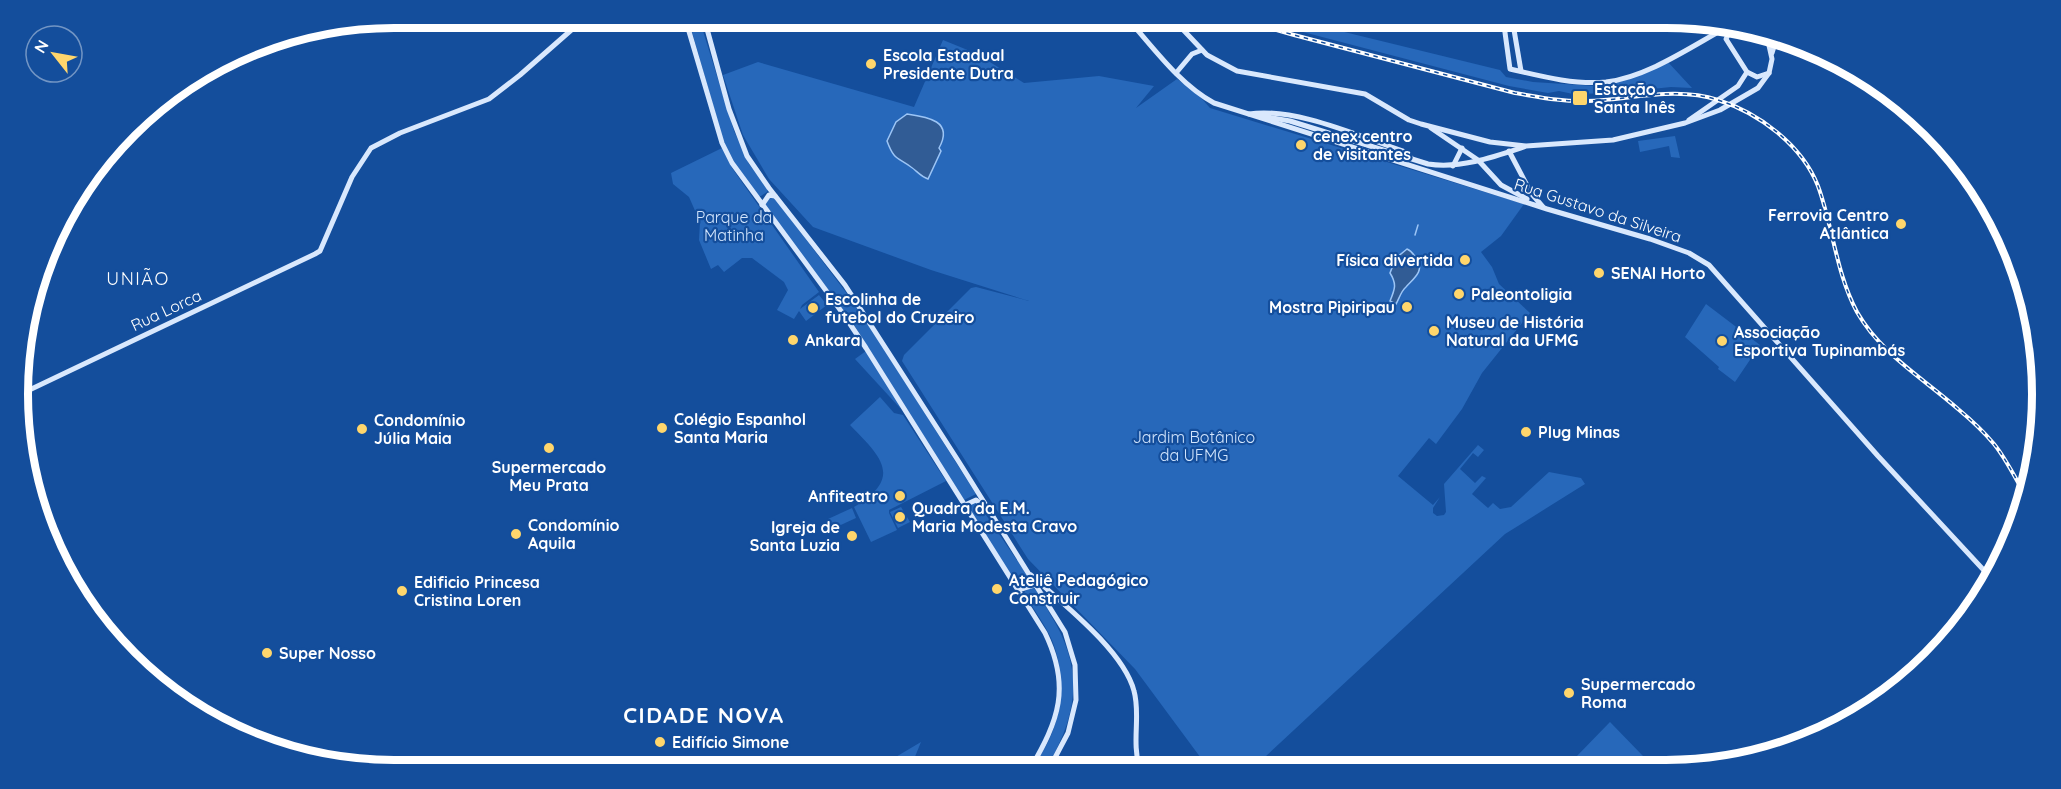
<svg xmlns="http://www.w3.org/2000/svg" width="2061" height="789" font-family="Quicksand,sans-serif">
	<style>
		.green { fill: #2768ba }
		.water { fill: #315c95; stroke: #9cc5f6; stroke-width: 1.5 }
		.lines { fill: none; stroke-linecap: round; stroke-linejoin: round }
		.stream { stroke: #9cc5f6; stroke-width: 1.5 }
		.secondary { stroke: #d9e8fd; stroke-width: 5 }
		.rail-casing { stroke: #fff; stroke-width: 4 }
		.rail { stroke: #144e9c; stroke-width: 1.5; stroke-dasharray: 4.5; stroke-linecap: butt }
		.poi-dot { fill: #ffd66c; stroke: #144e9c; stroke-width: 2 }
		.labels { text-anchor: middle; dominant-baseline: central; stroke-width: 4.5; stroke-linejoin: round; paint-order: stroke }
		.poi-label { font-size: 16px; font-weight: bold; fill: #fff; stroke: #144e9c; text-anchor: start }
		.street-label { font-size: 16px; fill: #fff; stroke: #144e9c }
		.park-label { font-size: 16px; fill: #d2e5fd; stroke: #144e9c }
		.neighbourhood-label { font-size: 18px; letter-spacing: 1.5px; fill: #fff; stroke: #144e9c }
		.district-label { font-size: 22px; font-weight: bold; letter-spacing: 1.5px; fill: #fff; stroke: #144e9c }
		.rim { fill: none; stroke: #fff; stroke-width: 8 }
	</style>
	<rect width="100%" height="100%" fill="#144e9c"/>
	<g class="green">
		<path d="M688 18H699L734 131 749 164 768 189 767 192 761 196H757L737 167 724 143Z"/>
		<path d="M1257 18H1287L1500 70 1506 77 1533 82 1595 86 1613 83 1667 61 1692 88 1671 87 1613 93 1573 94 1559 91 1548 93 1509 86 1284 27Z"/>
		<path d="M943 40 975 53 1024 83 1099 76 1154 86 1136 108 1177 79 1196 92 1210 108 1524 204 1501 236 1481 252 1492 267 1499 284 1530 313 1482 373 1462 409 1436 444 1429 438 1398 476 1433 505 1440 497 1433 508V513L1437 516 1444 515 1446 512 1444 484 1478 445 1484 450 1478 457 1473 453 1460 469 1475 483 1482 476 1486 478 1472 494 1488 508 1493 503 1500 509 1511 507 1549 472 1581 478 1585 484 1505 534 1252 769H1209L1135 669 1028 559 902 361 904 355 971 288 976 287 1029 301 931 270 813 227 769 179 743 135 723 75 758 62 914 107Z"/>
		<path d="M1675 136 1680 158 1671 157 1669 146 1640 152 1638 141Z"/>
		<path d="M722 148 732 168 819 292 802 305 800 309 819 295 827 305 806 321 799 311 794 319 777 310 788 290 784 282 752 258H742L724 272 718 265 711 269 699 240 700 222 689 197 673 184 671 173Z"/>
		<path d="M770 197H774L860 311 976 494 964 500 851 320 764 205Z"/>
		<path d="M1706 304 1760 345 1735 382 1718 369 1719 367 1685 337Z"/>
		<path d="M866 351 901 407 900 408 855 359Z"/>
		<path d="M880 397 894 413 903 415 946 481 889 510V513L897 530 871 542 854 507C904 477 881 457 850 425Z"/>
		<path d="M974 502 978 503C995 529 1013 553 1029 579V582L1019 588 969 508V506Z"/>
		<path d="M901 507 910 522 898 528 890 512Z"/>
		<path d="M852 508 856 518 832 529 828 519Z"/>
		<path d="M1033 587C1040 594 1045 605 1050 614 1085 670 1078 714 1046 769H1032C1039 758 1047 746 1052 733 1064 704 1064 667 1051 638 1044 623 1033 608 1024 594L1025 591Z"/>
		<path d="M1610 722 1643 756 1631 768H1585L1575 758Z"/>
		<path d="M921 742 912 764 894 758Z"/>
	</g>
	<g class="water">
		<path d="M907 114C928 117 954 121 939 148L941 151 928 179C920 176 917 171 911 167 897 157 894 160 887 141L896 122Z"/>
		<path d="M1407 249C1412 251 1413 254 1417 259 1425 271 1413 279 1406 287 1401 291 1399 299 1396 304L1390 301C1395 289 1397 284 1390 273L1396 258Z"/>
	</g>
	<g class="lines">
		<path class="stream" d="M1415 235 1418 225"/>
		<g class="secondary">
			<path d="M685 18 722 143 732 163 844 315 866 348 1045 633C1071 687 1059 720 1030 769"/>
			<path d="M704 18 729 109 747 156 769 188 845 285 959 462 1065 632 1075 665 1076 700 1068 733 1049 769"/>
			<path d="M1127 18C1153 47 1179 84 1214 103L1547 209 1650 239 1689 253 1709 265 1878 456 1991 578"/>
			<path d="M1172 18 1207 55 1237 71 1365 94 1409 120 1421 124 1490 142 1526 146 1613 140 1685 123 1720 110 1758 88 1769 73 1772 59 1766 32"/>
			<path d="M1503 18 1510 69C1540 76 1574 85 1606 82 1648 77 1692 46 1729 26"/>
			<path d="M1512 18 1521 71"/>
			<path d="M1732 27 1726 39 1747 72 1757 77 1769 73"/>
			<path d="M1772 53 1777 37"/>
			<path d="M1176 73 1192 54 1202 50"/>
			<path d="M1249 114C1295 107 1358 136 1403 151L1411 158"/>
			<path d="M1262 116 1290 121 1428 164C1460 169 1494 157 1524 147"/>
			<path d="M1689 120 1738 86 1747 72"/>
			<path d="M1431 128 1478 160 1501 185 1527 199"/>
			<path d="M1509 151 1531 193 1543 207"/>
			<path d="M1453 166 1462 148"/>
			<path d="M762 205 769 195 775 196"/>
			<path d="M23 393 315 254 320 251 352 177 371 148 400 133 489 99 520 75 585 18"/>
			<path d="M965 505 976 500 982 505"/>
			<path d="M1031 575C1062 603 1124 651 1134 691 1141 715 1131 742 1140 769"/>
			<path d="M1018 590 1034 585"/>
		</g>
		<g class="rail-casing">
			<path id="rail" d="M1244 18 1262 26 1294 35 1515 93C1539 97 1562 102 1587 101 1630 100 1675 86 1718 100 1759 113 1802 145 1818 186 1833 227 1836 273 1857 312 1881 354 1923 378 1958 409 1970 419 1984 432 1994 444 2007 460 2016 480 2027 498"/>
		</g>
		<use href="#rail" class="rail"/>
	</g>
	<g class="poi-dot">
		<circle cx="871" cy="64" r="6"/>
		<rect x="1572" y="90" width="16" height="16" rx="3"/>
		<circle cx="1301" cy="145" r="6"/>
		<circle cx="1901" cy="224" r="6"/>
		<circle cx="1465" cy="260" r="6"/>
		<circle cx="1599" cy="273" r="6"/>
		<circle cx="1459" cy="294" r="6"/>
		<circle cx="1407" cy="307" r="6"/>
		<circle cx="813" cy="308" r="6"/>
		<circle cx="1434" cy="331" r="6"/>
		<circle cx="793" cy="340" r="6"/>
		<circle cx="1722" cy="341" r="6"/>
		<circle cx="662" cy="428" r="6"/>
		<circle cx="362" cy="429" r="6"/>
		<circle cx="1526" cy="432" r="6"/>
		<circle cx="549" cy="448" r="6"/>
		<circle cx="900" cy="496" r="6"/>
		<circle cx="900" cy="517" r="6"/>
		<circle cx="516" cy="534" r="6"/>
		<circle cx="852" cy="536" r="6"/>
		<circle cx="997" cy="589" r="6"/>
		<circle cx="402" cy="591" r="6"/>
		<circle cx="267" cy="653" r="6"/>
		<circle cx="1569" cy="693" r="6"/>
		<circle cx="660" cy="742" r="6"/>
	</g>
	<g class="labels">
		<g class="poi-label">
			<text x="883" y="55">Escola Estadual<tspan x="883" dy="18">Presidente Dutra</tspan></text>
			<text x="1594" y="89">Estação<tspan x="1594" dy="18">Santa Inês</tspan></text>
			<text x="1313" y="136">cenex centro<tspan x="1313" dy="18">de visitantes</tspan></text>
			<text x="1889" y="215" text-anchor="end">Ferrovia Centro<tspan x="1889" dy="18">Atlântica</tspan></text>
			<text x="1453" y="260" text-anchor="end">Física divertida</text>
			<text x="1611" y="273">SENAI Horto</text>
			<text x="1471" y="294">Paleontoligia</text>
			<text x="825" y="299">Escolinha de<tspan x="825" dy="18">futebol do Cruzeiro</tspan></text>
			<text x="1395" y="307" text-anchor="end">Mostra Pipiripau</text>
			<text x="1446" y="322">Museu de História<tspan x="1446" dy="18">Natural da UFMG</tspan></text>
			<text x="1734" y="332">Associação<tspan x="1734" dy="18">Esportiva Tupinambás</tspan></text>
			<text x="805" y="340">Ankara</text>
			<text x="674" y="419">Colégio Espanhol<tspan x="674" dy="18">Santa Maria</tspan></text>
			<text x="374" y="420">Condomínio<tspan x="374" dy="18">Júlia Maia</tspan></text>
			<text x="1538" y="432">Plug Minas</text>
			<text x="549" y="467" text-anchor="middle">Supermercado<tspan x="549" dy="18">Meu Prata</tspan></text>
			<text x="888" y="496" text-anchor="end">Anfiteatro</text>
			<text x="912" y="508">Quadra da E.M.<tspan x="912" dy="18">Maria Modesta Cravo</tspan></text>
			<text x="528" y="525">Condomínio<tspan x="528" dy="18">Aquila</tspan></text>
			<text x="840" y="527" text-anchor="end">Igreja de<tspan x="840" dy="18">Santa Luzia</tspan></text>
			<text x="1009" y="580">Ateliê Pedagógico<tspan x="1009" dy="18">Construir</tspan></text>
			<text x="414" y="582">Edificio Princesa<tspan x="414" dy="18">Cristina Loren</tspan></text>
			<text x="279" y="653">Super Nosso</text>
			<text x="1581" y="684">Supermercado<tspan x="1581" dy="18">Roma</tspan></text>
			<text x="672" y="742">Edifício Simone</text>
		</g>
		<g class="street-label">
			<text transform="translate(1598 210) rotate(18)">Rua Gustavo da Silveira</text>
			<text transform="translate(166 310) rotate(-25)">Rua Lorca</text>
		</g>
		<g class="park-label">
			<text x="734" y="217">Parque da<tspan x="734" dy="18">Matinha</tspan></text>
			<text x="1194" y="437">Jardim Botânico<tspan x="1194" dy="18">da UFMG</tspan></text>
		</g>
		<g class="neighbourhood-label">
			<text x="138" y="278">UNIÃO</text>
		</g>
		<g class="district-label">
			<text x="704" y="715">CIDADE NOVA</text>
		</g>
	</g>
	<path d="M0 0H2061V789H0ZM394 28H1666A366 366 0 0 1 2032 394V394A366 366 0 0 1 1666 760H394A366 366 0 0 1 28 394V394A366 366 0 0 1 394 28Z" fill="#144e9c" fill-rule="evenodd"/>
	<path class="rim" d="M394 28H1666A366 366 0 0 1 2032 394V394A366 366 0 0 1 1666 760H394A366 366 0 0 1 28 394V394A366 366 0 0 1 394 28Z"/>
	<g transform="translate(54 54) rotate(301)"><circle r="28" fill="#144e9c" stroke="#7295c4" stroke-width="1.5"/>
	<path d="M0-4.5L10 22L0 15L-10 22Z" fill="#ffd66c"/>
	<text y="-9" font-size="16" font-weight="bold" text-anchor="middle" fill="#ffffff">N</text>
	</g>
</svg>
